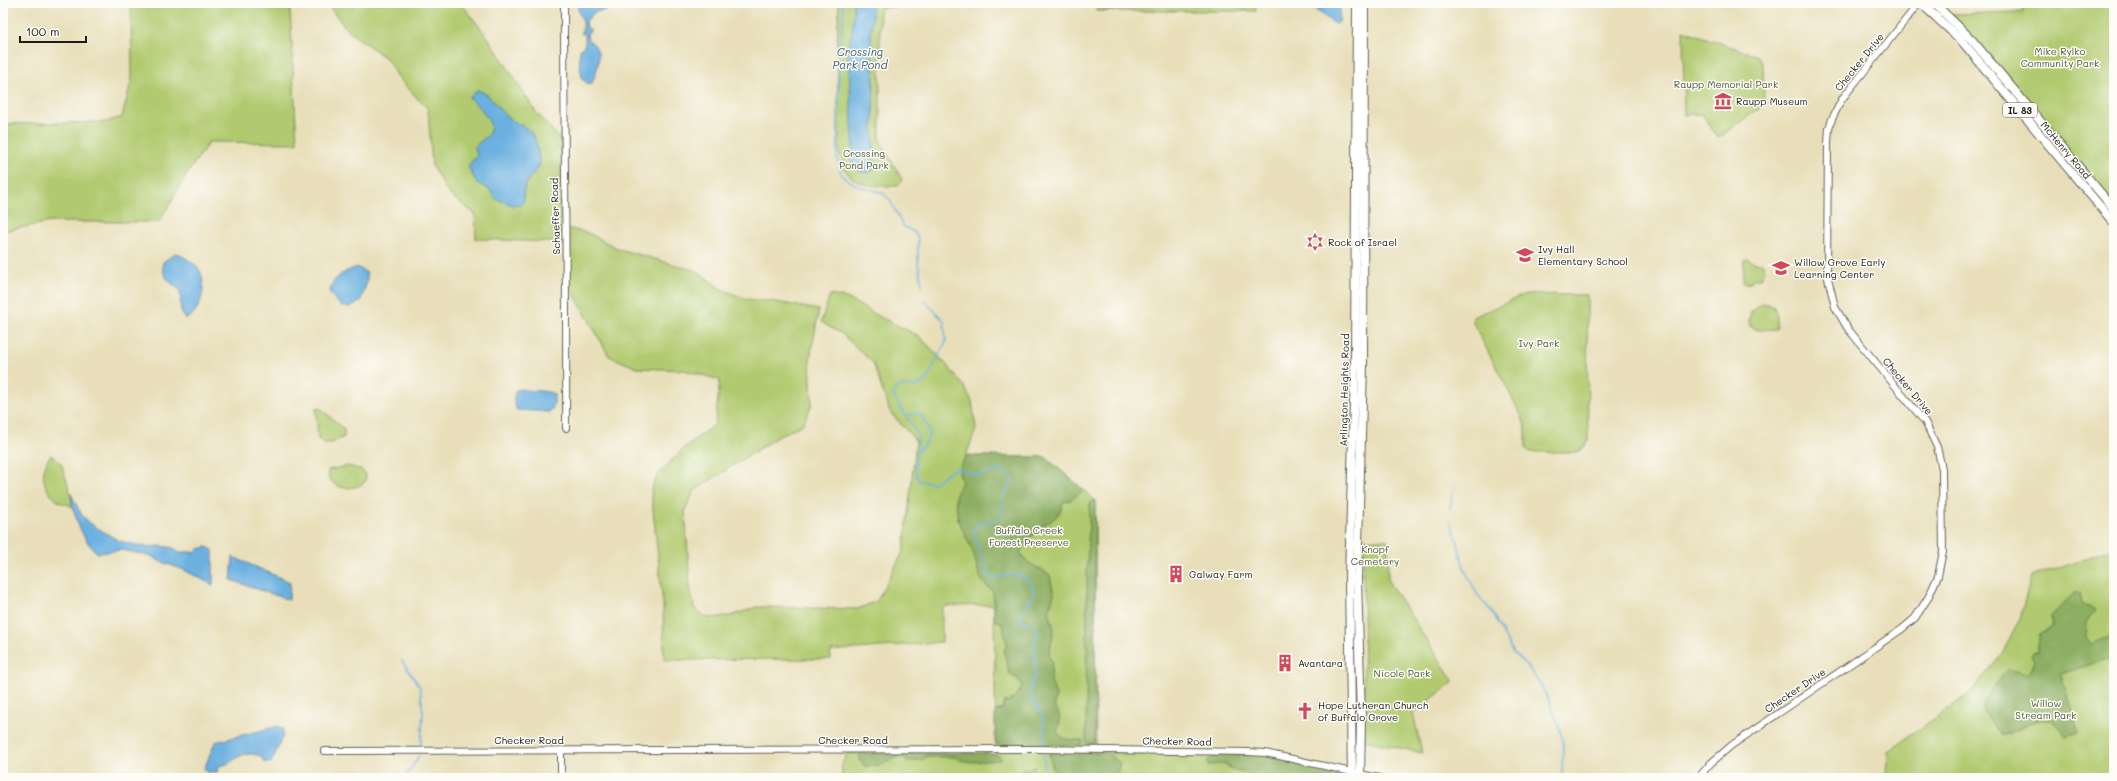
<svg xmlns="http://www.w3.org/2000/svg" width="2117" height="781" font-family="Mali,sans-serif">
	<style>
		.green { fill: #b1ca6f; stroke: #667346 }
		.forest { fill: #8cae62; stroke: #54653f }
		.water { fill: #6ab0e0; stroke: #43667e }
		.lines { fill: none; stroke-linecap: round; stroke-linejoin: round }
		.stream { stroke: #6ab0e0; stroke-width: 1.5 }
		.minor-casing { stroke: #636053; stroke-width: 8 }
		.major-casing { stroke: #636053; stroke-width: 10 }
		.minor { stroke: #fff; stroke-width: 6 }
		.major { stroke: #fff; stroke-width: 8 }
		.labels { text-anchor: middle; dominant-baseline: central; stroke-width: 3; stroke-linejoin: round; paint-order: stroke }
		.shield { fill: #fdfcf7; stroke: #605f5e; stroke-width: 1 }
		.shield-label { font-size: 9px; font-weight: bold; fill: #1c1c1c }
		.park-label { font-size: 10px; fill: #505939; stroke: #fdfcf7 }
		.street-label { font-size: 10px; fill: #1c1c1c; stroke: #fdfcf7 }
		.poi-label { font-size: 10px; fill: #1c1c1c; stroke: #fdfcf7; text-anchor: start }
		.water-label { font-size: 11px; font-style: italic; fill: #3f5f74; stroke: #fdfcf7 }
	</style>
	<rect width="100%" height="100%" fill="#fdfcf7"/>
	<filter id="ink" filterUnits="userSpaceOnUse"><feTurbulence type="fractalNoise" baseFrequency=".025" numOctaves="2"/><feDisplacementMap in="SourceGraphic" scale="8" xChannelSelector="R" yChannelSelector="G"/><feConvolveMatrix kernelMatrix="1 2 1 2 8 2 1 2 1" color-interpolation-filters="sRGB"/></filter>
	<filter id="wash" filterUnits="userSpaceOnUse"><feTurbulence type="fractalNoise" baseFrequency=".012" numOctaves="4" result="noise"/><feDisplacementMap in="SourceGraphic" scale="16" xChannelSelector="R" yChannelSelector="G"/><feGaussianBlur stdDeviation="0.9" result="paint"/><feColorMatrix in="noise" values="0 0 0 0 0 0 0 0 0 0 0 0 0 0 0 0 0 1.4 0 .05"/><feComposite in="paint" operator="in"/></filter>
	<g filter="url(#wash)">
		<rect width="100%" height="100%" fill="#e8dfba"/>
		<g class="green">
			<path d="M131 3H461L489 39 536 112 561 140 560 229H571L588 233 619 249 697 271 721 289 746 299 771 301 819 310 810 358 812 404 803 424 777 437 694 491 685 510 690 585 694 608 708 618 731 616 757 607 858 609 877 601 904 550 916 441 890 412 873 363 842 334 821 322 830 295 847 298 876 315 919 336 945 363 964 386 972 401 976 429 966 456 1045 457 1095 500 1096 752 1239 753 1272 756 1327 768 1349 775V778H842V765L847 753H860V755H996L994 605 947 606 942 609V642L831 651 830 659 664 660 663 605 651 490 658 474 684 448 715 424 720 380 684 370 637 368 609 356 569 285V243L476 239 475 214 449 194 432 166 428 109 401 81 386 58 348 31 328 5 290 8 297 143 209 142 187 174 159 222H51L3 231V124L106 122 122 117 132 78Z"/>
			<path d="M839 3H898L897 7 880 8V140L902 180 898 186C867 186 845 187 839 151L837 44Z"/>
			<path d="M1096 3H1255L1256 11H1096Z"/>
			<path d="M2023 3H2114V205L1951 14 2023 12Z"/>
			<path d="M1683 30 1758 56 1763 65 1764 99 1767 103 1718 138 1702 114 1684 115Z"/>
			<path d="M1748 259 1752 262 1762 263 1765 270 1762 277 1753 279 1750 283H1743L1744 260Z"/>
			<path d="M1526 294 1587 295 1588 441 1582 450 1576 452H1528L1526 449V430L1522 417 1473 323V317Z"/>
			<path d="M1761 304H1768L1774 307 1777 315V329L1757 330 1750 326C1747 315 1752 309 1761 304Z"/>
			<path d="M320 408 344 429V437L331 443H325L318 439 316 409Z"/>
			<path d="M51 455 61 463 71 494 72 507C68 504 63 504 58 501 42 490 39 470 51 455Z"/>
			<path d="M348 466 362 470 366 475 365 482C354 492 327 490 328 470Z"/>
			<path d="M1363 539 1388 540V581L1454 682 1413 713 1422 753 1364 740Z"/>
			<path d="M2114 548V778H1887L1888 751 1968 695 2000 657 2020 618 2031 577Z"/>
		</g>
		<g class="forest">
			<path d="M966 456 1045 457 1084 490 1071 500 1063 502C1061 515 1054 520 1043 525L1041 530 1027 539 1020 553 1026 561 1050 575 1054 595 1049 610 1054 629 1049 655 1052 662 1051 681 1056 695 1054 705C1060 714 1062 721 1057 731 1062 741 1073 740 1083 740L1082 744 1080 745H1002L995 743V711L1002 709 1004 702C1012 702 1020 692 1022 685L1019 680 1009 673 1004 652 1007 643 1001 622 994 620V599L992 590 984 584 979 575 973 552 958 519 955 496 962 482C957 470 959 466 966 456Z"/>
			<path d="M1095 500V741L1093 744H1088L1086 743 1087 566 1090 503Z"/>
			<path d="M2080 592 2083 605 2096 610 2087 624 2086 637 2091 644 2114 635V655L2113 657 2061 674 2078 732 2066 736 2052 720H2039L2002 736 1982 709C1988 693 1997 681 2009 669L2026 674 2030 671 2034 660 2031 657 2034 652 2037 653 2040 633 2052 627 2051 616 2074 593Z"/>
			<path d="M1049 752 1107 753 1120 763 1116 778H1055Z"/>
			<path d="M860 753H989L1000 756V760L972 762 961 760 955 757H926L922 760 906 761 904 757 892 758C886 765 873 767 864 766L860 760Z"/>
			<path d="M1222 753C1237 754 1253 754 1269 756 1282 758 1340 770 1346 778H1252V775L1229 768 1227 764 1208 765 1207 761 1212 757H1219Z"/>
			<path d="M1034 766V778H1009L1011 776Z"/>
		</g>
		<g class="water">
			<path d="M586 3H599L602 7 606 6V3H612V5L607 10 595 12 586 21 587 28 591 30 587 34 588 40C605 49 598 68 592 83L588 84 582 79 579 58 580 50 585 44V34L581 33C588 18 577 19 578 5Z"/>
			<path d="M853 3H873L871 36 874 76 873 130 875 163 874 171C867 173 858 174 854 167 849 160 854 145 853 137 851 113 850 89 849 67L847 65C847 44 856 25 853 3Z"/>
			<path d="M1321 3H1340L1339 22 1335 24 1316 10 1315 8Z"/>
			<path d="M477 90C493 94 496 109 509 118 517 124 529 127 534 137 538 145 538 155 540 164 532 179 521 182 524 201L521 205H512L496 199 489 189 477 183 468 166 477 156 475 147C479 141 488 138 490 131 494 121 476 103 469 98Z"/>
			<path d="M176 253C182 255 196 264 199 269 208 284 202 312 186 319L181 312 180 290C170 282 161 277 163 262Z"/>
			<path d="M357 267 367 273V282L360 302 349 307 341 306 330 294C330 278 344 272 357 267Z"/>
			<path d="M520 389C531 392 545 389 554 394 554 401 555 408 549 412L517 410C513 403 513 397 516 390Z"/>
			<path d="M71 494 82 515 91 524 119 541 146 547 161 546 173 548 180 552H195L198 549 207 547 213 550V585L182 569 161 562 151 556 121 550 98 553C82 542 73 513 71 494Z"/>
			<path d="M233 557 290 582 289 600 231 580Z"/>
			<path d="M278 726 283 729V736L271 763 264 762 261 756C238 748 236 765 218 766L217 772H208L204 769 215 742Z"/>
		</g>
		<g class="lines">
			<g class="stream">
				<path d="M843 3V24L837 56 839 81 837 158 842 176 858 186 883 193 890 200 903 226 914 232 918 237V263L922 285"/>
				<path d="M924 300 944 321 946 342 926 381 915 387 899 386 894 391C891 400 913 423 917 434 922 449 910 467 919 481L934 483 947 473 957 468 975 475 1001 470 1011 475C1014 484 1007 488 1003 495 1000 503 1005 508 1001 518L979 524 974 528 975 540 983 557 989 577C1009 582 1008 563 1032 584L1033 598 1019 614 1021 622 1035 626 1038 630 1033 648 1036 672 1030 690 1032 699 1042 715 1044 723 1043 746"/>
				<path d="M908 415 917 414 921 415C934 437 932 434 918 452"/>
				<path d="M1450 508 1454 487"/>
				<path d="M1450 521 1457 539 1464 568 1477 594 1491 611 1513 653 1524 662 1539 682 1548 699 1558 722 1563 743 1562 778"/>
				<path d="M402 661 420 687 423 712 421 745"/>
				<path d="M1043 752 1045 778"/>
				<path d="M405 778 419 756"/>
			</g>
		</g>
	</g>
	<g filter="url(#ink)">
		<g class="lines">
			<g class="minor-casing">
				<g id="minor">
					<path d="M564 3C564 145 567 286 566 428"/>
					<path d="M561 750V778"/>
					<path d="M324 751 1037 749 1248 752 1265 753 1379 778"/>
					<path d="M1698 778 1711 763 1732 745 1902 629 1915 618 1928 598 1938 576 1943 551 1942 469 1937 447 1925 422 1848 329 1835 307 1827 274 1828 143 1829 128 1832 119 1842 99 1919 3"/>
				</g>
			</g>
			<g class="major-casing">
				<g id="major">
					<path d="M1921 3 1961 40 2114 223"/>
					<path d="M1934 3 1971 39 2114 209"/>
					<path d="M1352 778 1349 579 1355 365 1357 3"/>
					<path d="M1360 778 1361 719 1357 579 1363 365 1364 3"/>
				</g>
			</g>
			<use href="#minor" class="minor"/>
			<use href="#major" class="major"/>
		</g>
	</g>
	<defs>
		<g id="museum-bare" transform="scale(1.38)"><path d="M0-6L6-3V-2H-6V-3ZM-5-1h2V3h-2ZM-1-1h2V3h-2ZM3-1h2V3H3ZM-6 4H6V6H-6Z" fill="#d1495b" stroke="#fdfcf7" stroke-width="2.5" paint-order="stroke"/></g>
		<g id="synagogue-bare" transform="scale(1.38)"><path d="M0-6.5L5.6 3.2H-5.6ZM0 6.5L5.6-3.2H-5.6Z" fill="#d1495b" stroke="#fdfcf7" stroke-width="2.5" paint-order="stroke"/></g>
		<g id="school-bare" transform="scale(1.38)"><path d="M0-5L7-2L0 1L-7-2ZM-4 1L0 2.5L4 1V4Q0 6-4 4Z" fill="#d1495b" stroke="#fdfcf7" stroke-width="2.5" paint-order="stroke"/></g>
		<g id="building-bare" transform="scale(1.38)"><path d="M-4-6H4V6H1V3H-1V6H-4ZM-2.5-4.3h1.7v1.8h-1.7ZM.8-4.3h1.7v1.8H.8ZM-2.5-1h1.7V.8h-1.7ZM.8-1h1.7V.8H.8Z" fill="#d1495b" stroke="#fdfcf7" stroke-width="2.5" paint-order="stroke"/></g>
		<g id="church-bare" transform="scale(1.38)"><path d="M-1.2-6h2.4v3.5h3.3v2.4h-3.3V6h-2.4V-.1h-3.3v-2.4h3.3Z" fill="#d1495b" stroke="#fdfcf7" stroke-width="2.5" paint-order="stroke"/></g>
	</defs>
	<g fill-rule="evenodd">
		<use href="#museum-bare" x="1723" y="101"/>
		<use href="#synagogue-bare" x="1315" y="242"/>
		<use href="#school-bare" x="1525" y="255"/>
		<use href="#school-bare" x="1781" y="268"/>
		<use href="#building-bare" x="1176" y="574"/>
		<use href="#building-bare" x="1285" y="663"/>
		<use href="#church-bare" x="1305" y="711"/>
	</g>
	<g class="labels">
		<rect class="shield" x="2003" y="103" width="34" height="14" rx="3"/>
		<g class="shield-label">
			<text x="2020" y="110">IL 83</text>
		</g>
		<g class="park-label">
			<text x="2060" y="51">Mike Rylko<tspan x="2060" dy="12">Community Park</tspan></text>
			<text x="1726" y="84">Raupp Memorial Park</text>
			<text x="864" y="153">Crossing<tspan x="864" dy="12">Pond Park</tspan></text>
			<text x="1539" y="343">Ivy Park</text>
			<text x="1029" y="530">Buffalo Creek<tspan x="1029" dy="12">Forest Preserve</tspan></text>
			<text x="1375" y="549">Knopf<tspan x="1375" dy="12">Cemetery</tspan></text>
			<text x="1402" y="673">Nicole Park</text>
			<text x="2046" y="703">Willow<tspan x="2046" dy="12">Stream Park</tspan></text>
		</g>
		<g class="street-label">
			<text transform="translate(1859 62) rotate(-51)">Checker Drive</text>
			<text transform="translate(2066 150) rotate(50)">McHenry Road</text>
			<text transform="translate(555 216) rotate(-92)">Schaeffer Road</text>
			<text transform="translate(1908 386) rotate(50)">Checker Drive</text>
			<text transform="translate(1344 390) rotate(-89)">Arlington Heights Road</text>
			<text transform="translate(1795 690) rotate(-34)">Checker Drive</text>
			<text x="529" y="740">Checker Road</text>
			<text x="853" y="740">Checker Road</text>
			<text transform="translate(1177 741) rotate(1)">Checker Road</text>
		</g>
		<g class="poi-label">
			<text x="1736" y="101">Raupp Museum</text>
			<text x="1328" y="242">Rock of Israel</text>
			<text x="1538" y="249">Ivy Hall<tspan x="1538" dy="12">Elementary School</tspan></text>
			<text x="1794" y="262">Willow Grove Early<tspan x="1794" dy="12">Learning Center</tspan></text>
			<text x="1189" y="574">Galway Farm</text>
			<text x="1298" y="663">Avantara</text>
			<text x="1318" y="705">Hope Lutheran Church<tspan x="1318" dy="12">of Buffalo Grove</tspan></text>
		</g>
		<g class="water-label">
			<text x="860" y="51">Crossing<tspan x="860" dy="13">Park Pond</tspan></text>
		</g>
	</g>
	<rect width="2117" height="781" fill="none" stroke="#fdfcf7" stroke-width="16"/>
	<path d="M20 36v6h66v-6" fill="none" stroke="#1c1c1c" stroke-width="2"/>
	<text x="26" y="36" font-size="12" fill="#1c1c1c" stroke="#fdfcf7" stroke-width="3" paint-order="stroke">100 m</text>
</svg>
